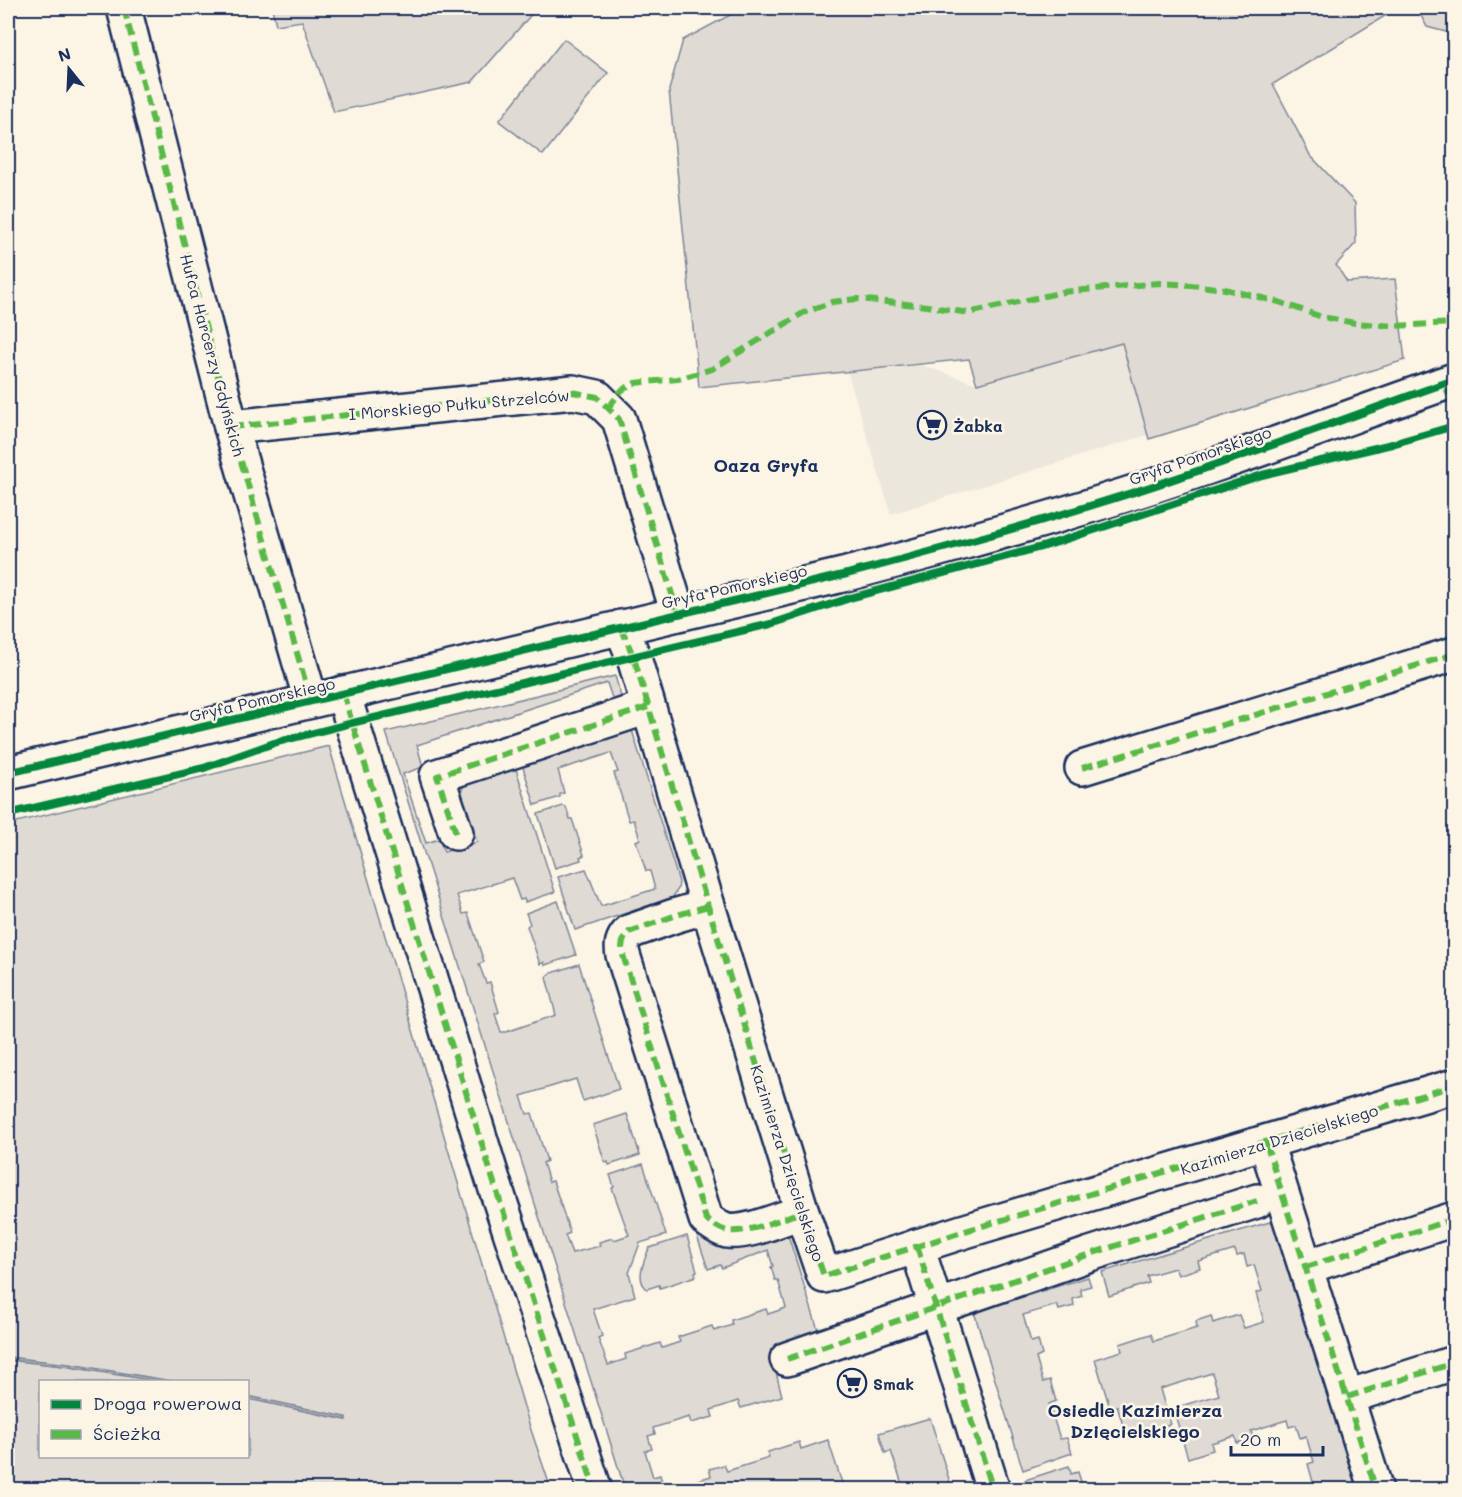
<svg xmlns="http://www.w3.org/2000/svg" width="1462" height="1497" font-family="Mali,sans-serif">
	<style>
		.built { fill: #ece7dc }
		.green { fill: #dfdbd4; stroke: #7d8599; stroke-width: 1.5; fill-rule: evenodd }
		.water { fill: #b2b4b8; stroke: #767f94; stroke-width: 1.5 }
		.lines { fill: none; stroke-linecap: round; stroke-linejoin: round }
		.minor-casing { stroke: #1b2f5e; stroke-width: 38 }
		.minor { stroke: #fcf5e5; stroke-width: 33 }
		.quiet { stroke: #58b947; stroke-width: 6; stroke-dasharray: 12 6; stroke-linecap: butt }
		.cycleway-casing { stroke: #fcf5e5; stroke-width: 11 }
		.cycleway { stroke: #00873e; stroke-width: 8 }
		.labels { text-anchor: middle; dominant-baseline: central; stroke-width: 5; stroke-linejoin: round; paint-order: stroke }
		.street-label { font-size: 16px; fill: #1b2f5e; stroke: #fcf5e5 }
		.poi-label { font-size: 16px; font-weight: bold; fill: #1b2f5e; stroke: #fcf5e5; text-anchor: start }
		.neighbourhood-label { font-size: 18px; font-weight: bold; fill: #1b2f5e; stroke: #fcf5e5 }
	</style>
	<rect width="100%" height="100%" fill="#fcf5e5"/>
	<filter id="ink" filterUnits="userSpaceOnUse"><feTurbulence type="fractalNoise" baseFrequency=".0167" numOctaves="2"/><feDisplacementMap in="SourceGraphic" scale="12" xChannelSelector="R" yChannelSelector="G"/><feConvolveMatrix kernelMatrix="1 2 1 2 8 2 1 2 1" color-interpolation-filters="sRGB"/></filter>
	<g filter="url(#ink)">
		<path class="built" d="M1122 343 1148 435 891 514 847 371 921 365 977 384Z"/>
		<g class="green">
			<path d="M272 8H537L472 82 334 112 302 21 276 25Z"/>
			<path d="M743 8H1398L1273 84 1310 155 1355 203 1356 243 1336 265 1347 282 1395 279 1405 360 1149 439 1122 343 977 384 969 359 699 387 669 90 683 40Z"/>
			<path d="M1417 8H1454V34L1427 27Z"/>
			<path d="M564 39 608 73 543 155 499 121Z"/>
			<path d="M615 676 622 700 614 704 607 683 417 745 423 767 403 774 426 843 439 839 444 852 477 842 462 796V789L466 783 515 766 555 892 525 902 524 899 520 900 512 878 457 895 463 914 468 913 484 962 479 964 486 983 490 982 499 1012 495 1014 501 1032H506L556 1015 546 977 549 974 579 964 619 1089 583 1101 576 1079 521 1096 527 1114 532 1113 547 1161 543 1163 549 1182 553 1181 570 1233 565 1235 572 1253 600 1246 599 1242 613 1238 614 1240 629 1235 612 1188 614 1187 610 1175 643 1164 666 1235 640 1243 629 1273 635 1296 593 1309 602 1336 598 1338 608 1365 626 1359 625 1354 660 1343 662 1348 680 1342 678 1337 712 1326 714 1331 732 1325 731 1320 766 1309 768 1314 786 1308 778 1280H775L771 1267 773 1266 768 1250 722 1268 720 1265 708 1269 696 1233 702 1231 787 1232 821 1339 771 1353 782 1396 741 1408 738 1401 711 1410 713 1417 691 1423 689 1417 653 1428 655 1434 648 1436 652 1449 645 1451 653 1477 660 1475 664 1489H625L386 732Z"/>
			<path d="M628 730H632L679 882 678 889 672 898 575 930 558 877 586 869 601 906 655 889 650 871H646L636 841 640 839 634 820 629 821 614 773 618 772 611 753 558 770 564 793 560 794V797L535 805 522 764Z"/>
			<path d="M329 746 530 1427 551 1489H8V824ZM40 1382H248V1456H40Z"/>
			<path d="M563 806 566 807 570 819H572L584 855 580 857 581 860 555 868 538 814Z"/>
			<path d="M558 901 576 955 545 965 544 962 540 964 527 926 530 924 526 913Z"/>
			<path d="M627 1114 640 1155 609 1165 608 1162 605 1163 593 1125Z"/>
			<path d="M1273 1221 1358 1489H1315L1308 1464 1314 1462 1306 1436 1300 1438 1296 1425 1289 1427 1287 1420 1251 1431 1253 1438 1237 1443 1235 1436 1211 1443 1213 1450 1188 1458 1173 1408 1219 1395 1212 1373 1160 1389 1170 1424 1127 1438 1117 1406 1110 1408 1095 1359 1122 1351 1120 1344 1151 1334 1154 1341 1197 1328 1196 1321 1211 1316 1213 1323 1239 1315 1244 1328 1264 1322 1256 1293 1262 1291 1254 1265 1247 1267 1244 1254 1237 1256 1235 1250 1198 1261 1200 1268 1178 1275 1175 1268 1147 1276 1149 1283 1109 1296 1102 1272Z"/>
			<path d="M687 1236 697 1271 695 1272 696 1276 660 1288 659 1285 647 1289C635 1279 644 1262 649 1248Z"/>
			<path d="M1088 1277 1091 1286 1080 1289 1082 1296 1073 1299 1074 1306 1059 1310 1057 1305 1023 1315 1031 1342 1038 1340 1042 1355 1036 1358 1043 1382 1050 1380 1056 1401 1049 1404 1060 1439 1067 1438 1072 1453 1023 1470 974 1312Z"/>
			<path d="M930 1418 952 1489H896L903 1487 891 1451 885 1453 879 1433Z"/>
			<path d="M828 1440 844 1489 687 1490 685 1484 711 1476 709 1469 724 1465 727 1471 769 1458 768 1452 799 1442 801 1449Z"/>
			<path d="M1069 1466 1071 1474 1078 1472 1083 1488 1028 1489 1025 1480Z"/>
		</g>
		<g class="water">
			<path d="M8 1357 69 1364 172 1381H156L63 1366 8 1360Z"/>
			<path d="M248 1396 346 1417V1420L248 1399Z"/>
		</g>
		<g class="lines">
			<g class="minor-casing">
				<g id="minor">
					<path d="M124 8 231 427 311 701"/>
					<path d="M231 427 573 392 597 397 619 419 678 614"/>
					<path d="M621 627 634 658 708 906 802 1212 824 1276 962 1232 1454 1086"/>
					<path d="M343 693 494 1183 595 1490"/>
					<path d="M1082 768 1454 654"/>
					<path d="M8 773 847 574C950 547 1052 519 1153 486 1254 453 1354 415 1454 380"/>
					<path d="M456 833 437 776 648 707"/>
					<path d="M708 906 674 916 629 932C622 940 621 945 623 955L706 1219C713 1224 719 1229 727 1231 748 1234 782 1218 802 1212"/>
					<path d="M1266 1143 1376 1490"/>
					<path d="M917 1246 993 1490"/>
					<path d="M1306 1267 1454 1219"/>
					<path d="M787 1359 1090 1254 1257 1201"/>
					<path d="M1347 1397 1454 1363"/>
				</g>
			</g>
			<use href="#minor" class="minor"/>
			<g class="quiet">
				<path d="M124 8 231 427 311 701"/>
				<path d="M1445 384 1454 411"/>
				<path d="M608 408 622 390 635 383 678 379 712 369 803 313 832 302 857 299 927 306 968 313 1063 292 1159 283 1191 285 1225 289 1279 302 1322 317 1355 323 1394 326 1454 323"/>
				<path d="M231 427 573 392 597 397 619 419 678 614"/>
				<path d="M621 627 634 658 708 906 802 1212 824 1276 962 1232 1454 1086"/>
				<path d="M343 693 494 1183 595 1490"/>
				<path d="M1082 768 1454 654"/>
				<path d="M456 833 437 776 648 707"/>
				<path d="M708 906 674 916 629 932C622 940 621 945 623 955L706 1219C713 1224 719 1229 727 1231 748 1234 782 1218 802 1212"/>
				<path d="M1266 1143 1376 1490"/>
				<path d="M917 1246 993 1490"/>
				<path d="M1306 1267 1454 1219"/>
				<path d="M787 1359 1090 1254 1257 1201"/>
				<path d="M1347 1397 1454 1363"/>
			</g>
			<g class="cycleway-casing">
				<g id="cycleway">
					<path d="M8 773 847 574C950 547 1052 519 1153 486 1254 453 1354 415 1454 380"/>
					<path d="M8 814 204 768 274 743 352 723 771 624 850 598 1045 546 1262 475 1392 444 1454 426"/>
				</g>
			</g>
			<use href="#cycleway" class="cycleway"/>
		</g>
	</g>
	<defs>
		<g id="supermarket-ring" transform="scale(1.5)"><circle r="9.5" fill="#fcf5e5" stroke="#1b2f5e" stroke-width="1.5"/><path d="M-6-5.5h2.5l.6 2H6L4.5 2H-2.5L-4.4-4H-6ZM-1.5 3.2a1.3 1.3 0 1 0 .1 0ZM3 3.2a1.3 1.3 0 1 0 .1 0Z" fill="#1b2f5e"/></g>
	</defs>
	<g fill-rule="evenodd">
		<use href="#supermarket-ring" x="932" y="425"/>
		<use href="#supermarket-ring" x="852" y="1383"/>
	</g>
	<g class="labels">
		<g class="street-label">
			<text transform="translate(213 355) rotate(75)">Hufca Harcerzy Gdyńskich</text>
			<text transform="translate(459 404) rotate(-5)">I Morskiego Pułku Strzelców</text>
			<text transform="translate(1200 455) rotate(-19)">Gryfa Pomorskiego</text>
			<text transform="translate(734 586) rotate(-13)">Gryfa Pomorskiego</text>
			<text transform="translate(262 699) rotate(-13)">Gryfa Pomorskiego</text>
			<text transform="translate(1279 1139) rotate(-17)">Kazimierza Dzięcielskiego</text>
			<text transform="translate(788 1163) rotate(72)">Kazimierza Dzięcielskiego</text>
		</g>
		<g class="poi-label">
			<text x="953" y="425">Żabka</text>
			<text x="873" y="1383">Smak</text>
		</g>
		<g class="neighbourhood-label">
			<text x="766" y="465">Oaza Gryfa</text>
			<text x="1135" y="1410">Osiedle Kazimierza<tspan x="1135" dy="21">Dzięcielskiego</tspan></text>
		</g>
	</g>
	<rect width="1462" height="1497" fill="none" stroke="#fcf5e5" stroke-width="30"/>
	<rect x="15" y="15" width="1432" height="1467" fill="none" stroke="#1b2f5e" stroke-width="2" filter="url(#ink)"/>
	<rect x="39" y="1380" width="210" height="78" fill="#fcf5e5" stroke="#a2a6af" stroke-width="1.5"/>
	<rect x="51" y="1400" width="30" height="9" fill="#00873e" stroke="#a2a6af" stroke-width="1.5"/>
	<text x="93" y="1410" font-size="18" fill="#1b2f5e">Droga rowerowa</text>
	<rect x="51" y="1430" width="30" height="9" fill="#58b947" stroke="#a2a6af" stroke-width="1.5"/>
	<text x="93" y="1440" font-size="18" fill="#1b2f5e">Ścieżka</text>
	<g transform="translate(69 69) rotate(342)" stroke="#fcf5e5" stroke-width="4.5" paint-order="stroke">
	<path d="M0-4.5L10 22L0 15L-10 22Z" fill="#1b2f5e"/>
	<text y="-9" font-size="16" font-weight="bold" text-anchor="middle" fill="#1b2f5e">N</text>
	</g>
	<path d="M1231 1446v9h92v-9" fill="none" stroke="#1b2f5e" stroke-width="3"/>
	<text x="1240" y="1446" font-size="18" fill="#1b2f5e" stroke="#fcf5e5" stroke-width="4.5" paint-order="stroke">20 m</text>
</svg>
